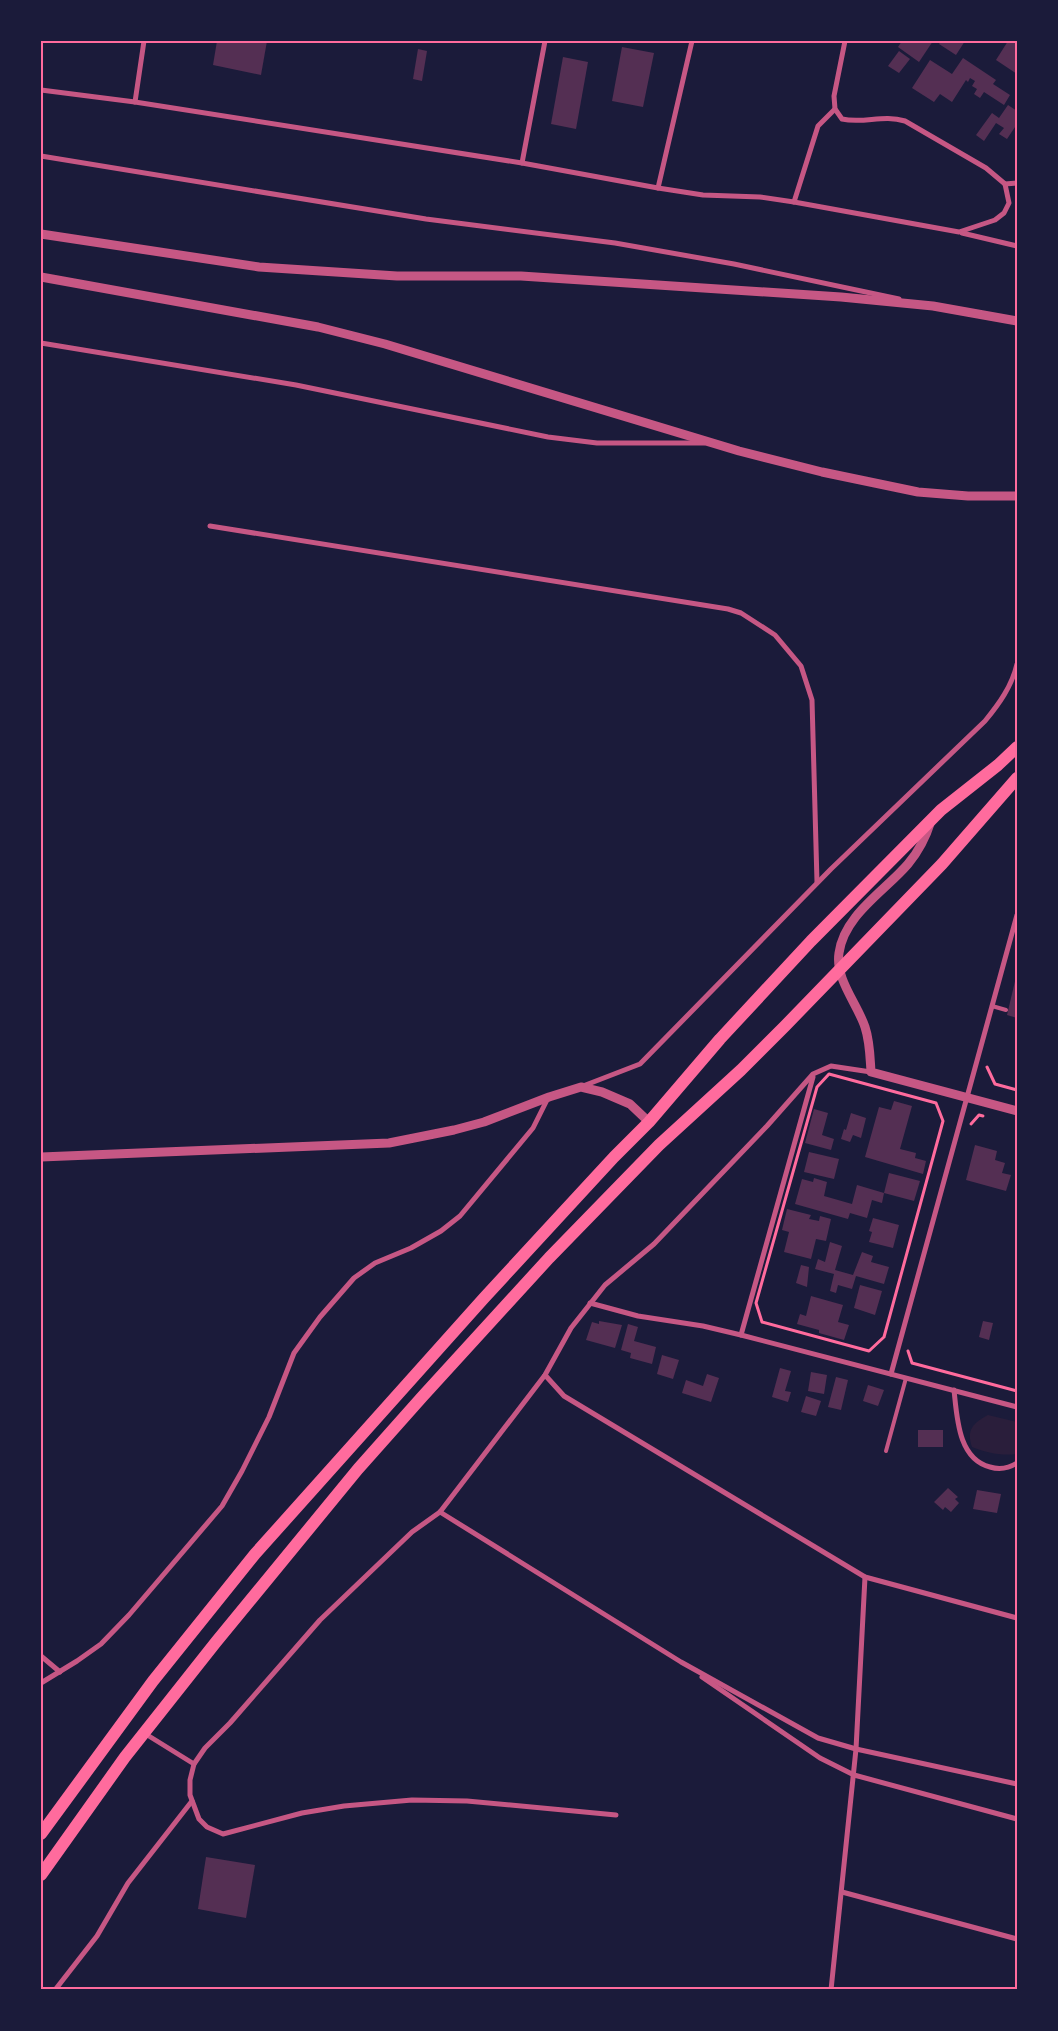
<svg xmlns="http://www.w3.org/2000/svg" width="1058" height="2031" font-family="Commissioner,sans-serif">
	<style>
		.green { fill: #2a1e3b }
		.building { fill: #542f53 }
		.lines { fill: none; stroke-linecap: round; stroke-linejoin: round }
		.path { stroke: #ff6b9d; stroke-width: 3 }
		.service { stroke: #c65784; stroke-width: 4 }
		.minor { stroke: #c65784; stroke-width: 5 }
		.tertiary { stroke: #c65784; stroke-width: 9 }
		.primary { stroke: #ff6b9d; stroke-width: 12 }
		.neatline { fill: none; stroke: #ff6b9d; stroke-width: 2 }
	</style>
	<rect width="100%" height="100%" fill="#1b1b3a"/>
	<path class="green" d="M988 1415 1017 1422V1454C1000 1456 988 1453 972 1447 966 1430 973 1423 988 1415Z"/>
	<g class="building">
		<path d="M217 41H267L261 75 213 65Z"/>
		<path d="M902 41H933L919 62 898 47Z"/>
		<path d="M941 41H965L956 55 939 44Z"/>
		<path d="M1008 41H1017V74L996 60Z"/>
		<path d="M622 47 654 53 643 107 612 101Z"/>
		<path d="M418 49 427 51 422 81 413 79Z"/>
		<path d="M899 51 910 59 899 73 888 66Z"/>
		<path d="M563 57 588 62 576 129 551 124Z"/>
		<path d="M963 58 996 80 993 84 1010 95 1004 105 984 92 980 98 974 94 977 89 972 86 975 81 970 78 968 82 966 80 952 102 940 94 934 102 912 88 930 60 952 74Z"/>
		<path d="M1008 105 1017 111V124L1007 139 999 134 1004 128 996 123 984 141 976 135 992 113 999 118Z"/>
		<path d="M1016 977H1017V1018L1007 1015Z"/>
		<path d="M894 1101 912 1106 900 1149 916 1153 915 1158 926 1161 923 1174 865 1157 879 1107 891 1110Z"/>
		<path d="M814 1109 828 1113 822 1135 834 1139 831 1150 805 1143Z"/>
		<path d="M851 1113 866 1118 861 1138 853 1135 850 1142 841 1139 844 1129 846 1130Z"/>
		<path d="M975 1145 997 1151 995 1160 1005 1163 1002 1173 1011 1175 1006 1191 966 1180Z"/>
		<path d="M809 1152 839 1159 834 1179 804 1172Z"/>
		<path d="M889 1173 920 1181 914 1201 884 1193Z"/>
		<path d="M814 1178 827 1182 824 1196 852 1204 857 1185 884 1193 882 1203 872 1200 867 1218 850 1213 848 1219 795 1204 802 1179 813 1182Z"/>
		<path d="M787 1209 811 1215 809 1219 819 1221 820 1216 831 1219 826 1241 816 1239 811 1259 784 1252 789 1232 782 1230Z"/>
		<path d="M873 1218 899 1225 893 1248 869 1242 872 1232 869 1231Z"/>
		<path d="M830 1242 842 1246 835 1270 853 1275 862 1252 873 1256 871 1262 889 1267 884 1284 856 1276 852 1289 838 1285 836 1293 830 1291 834 1274 815 1269 818 1259 825 1262Z"/>
		<path d="M801 1265 809 1267 807 1287 796 1283Z"/>
		<path d="M860 1285 882 1291 875 1315 854 1308Z"/>
		<path d="M811 1296 843 1305 838 1322 849 1325 844 1340 819 1333V1330L797 1324 800 1314 806 1316Z"/>
		<path d="M599 1321 622 1325 615 1348 586 1340 592 1322 599 1324Z"/>
		<path d="M983 1321 993 1323 989 1340 979 1337Z"/>
		<path d="M628 1324 638 1327 634 1341 656 1347 652 1364 630 1358 631 1353 621 1350Z"/>
		<path d="M662 1355 679 1360 673 1379 657 1374Z"/>
		<path d="M780 1368 791 1371 785 1391 791 1392 788 1402 772 1397Z"/>
		<path d="M811 1372 827 1375 824 1394 808 1391Z"/>
		<path d="M707 1374 719 1378 711 1402 682 1393 686 1380 703 1386Z"/>
		<path d="M836 1377 848 1380 841 1410 828 1407Z"/>
		<path d="M868 1385 884 1390 878 1406 863 1401Z"/>
		<path d="M806 1396 821 1401 816 1416 801 1412Z"/>
		<rect x="918" y="1430" width="25" height="17"/>
		<path d="M948 1488 958 1497 955 1499 959 1503 951 1512 945 1507 943 1510 934 1502Z"/>
		<path d="M977 1490 1001 1494 997 1513 973 1509Z"/>
		<path d="M206 1857 255 1865 246 1918 198 1909Z"/>
	</g>
	<g class="lines">
		<g class="path">
			<path d="M987 1067 995 1084 1017 1090"/>
			<path d="M829 1074 936 1103 943 1121 884 1337 869 1351 762 1322 756 1303 817 1087Z"/>
			<path d="M971 1124 979 1115 983 1116"/>
			<path d="M908 1351 912 1363 1017 1391"/>
		</g>
		<g class="service">
			<path d="M992 1006 1006 1010"/>
			<path d="M886 1451 906 1378"/>
		</g>
		<g class="minor">
			<path d="M845 41 834 96 835 109 842 119C864 124 883 114 905 121L986 168 1005 184 1017 183"/>
			<path d="M41 90 135 102 522 163 658 188 703 195 760 197 794 202 959 232 995 220 1004 213 1009 203 1005 184"/>
			<path d="M135 102 144 41"/>
			<path d="M41 156 426 219 615 243 734 264 899 299"/>
			<path d="M522 163 545 41"/>
			<path d="M658 188 692 41"/>
			<path d="M794 202 818 126 835 109"/>
			<path d="M962 233 1017 246"/>
			<path d="M41 343 296 385 548 437 597 443H704"/>
			<path d="M210 526 728 609 741 613 775 635 801 666 812 700 817 882"/>
			<path d="M583 1086 640 1064 831 869 985 721C999 704 1012 686 1017 664"/>
			<path d="M590 1303 638 1316 703 1326 741 1335 1017 1407"/>
			<path d="M741 1335 813 1077"/>
			<path d="M891 1374 1017 915"/>
			<path d="M545 1375 564 1396 865 1577 1017 1618"/>
			<path d="M954 1390C957 1417 958 1459 990 1467 1000 1470 1009 1468 1017 1463"/>
			<path d="M440 1512 681 1662 818 1738 856 1749 1017 1784"/>
			<path d="M41 1656 60 1672"/>
			<path d="M702 1677 820 1758 854 1775 1017 1819"/>
			<path d="M41 1683 77 1661 101 1644 129 1615 222 1506 242 1471 269 1417 294 1353 320 1317 354 1278 375 1263 411 1248 441 1231 460 1216 533 1128 548 1098"/>
			<path d="M144 1733 194 1764"/>
			<path d="M616 1815 467 1801 412 1800 344 1806 302 1813 223 1834 207 1827 199 1819 190 1795V1780L194 1764 205 1748 230 1723 320 1620 412 1532 440 1512 545 1375 571 1328 605 1285 654 1244 767 1126 813 1074 831 1066 871 1072"/>
			<path d="M842 1892 1017 1939"/>
			<path d="M55 1990 97 1936 128 1883 192 1801"/>
			<path d="M831 1990 856 1749 865 1577"/>
		</g>
		<g class="tertiary">
			<path d="M41 234 259 267 397 276H521L841 297 933 306 1017 321"/>
			<path d="M41 277 318 327 385 344 739 451 822 472 918 492 968 496H1017"/>
			<path d="M931 821C926 837 919 851 908 864 885 891 844 915 839 953 835 979 857 1003 865 1027 870 1042 870 1057 871 1072L1017 1111"/>
			<path d="M41 1157 389 1143 454 1130 484 1122 549 1097 581 1087 602 1092 630 1104 649 1122"/>
		</g>
		<g class="primary">
			<path d="M41 1834 153 1681 255 1554 484 1298 614 1157 649 1122 720 1039 811 941 941 810 998 765 1017 747"/>
			<path d="M41 1875 125 1757 216 1642 358 1469 422 1397 549 1258 659 1145 741 1070 785 1026 942 864 1017 778"/>
		</g>
	</g>
	<rect width="1058" height="2031" fill="none" stroke="#1b1b3a" stroke-width="85"/>
	<rect x="42" y="42" width="974" height="1946" class="neatline"/>
</svg>
